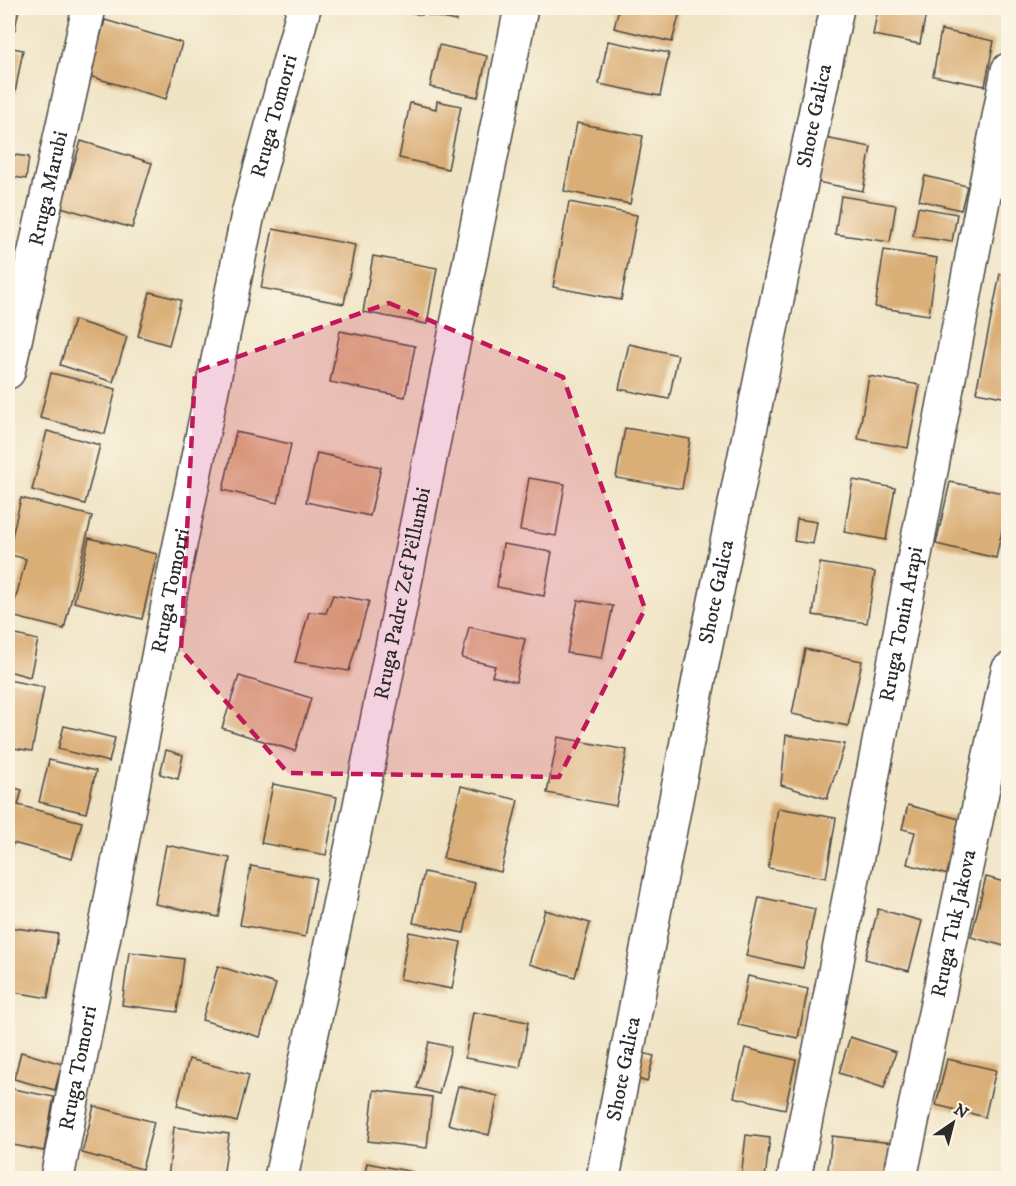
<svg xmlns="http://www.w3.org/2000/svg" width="1016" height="1186" font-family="'IM FELL DW Pica',serif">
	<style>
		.building { fill: #daae77 }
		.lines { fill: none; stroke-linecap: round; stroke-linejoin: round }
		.minor-casing { stroke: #494742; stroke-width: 36 }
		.minor { stroke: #fff; stroke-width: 33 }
		.marked { fill: #c2185b; fill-opacity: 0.2; stroke: #c2185b; stroke-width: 4.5; stroke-dasharray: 12 8; stroke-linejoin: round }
		.labels { text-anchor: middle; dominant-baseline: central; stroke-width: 6; stroke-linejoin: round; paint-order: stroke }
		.street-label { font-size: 21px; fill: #2b2b2b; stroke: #fcf5e5 }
	</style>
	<rect width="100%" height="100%" fill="#fcf5e5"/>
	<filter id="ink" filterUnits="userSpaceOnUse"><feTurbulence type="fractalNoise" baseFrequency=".0167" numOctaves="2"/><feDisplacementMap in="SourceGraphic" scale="12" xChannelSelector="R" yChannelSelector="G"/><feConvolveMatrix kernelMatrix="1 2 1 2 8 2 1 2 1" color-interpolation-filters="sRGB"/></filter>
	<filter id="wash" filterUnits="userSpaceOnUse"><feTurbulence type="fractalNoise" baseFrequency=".008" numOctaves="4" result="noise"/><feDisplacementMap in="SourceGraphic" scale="24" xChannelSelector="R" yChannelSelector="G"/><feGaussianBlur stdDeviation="1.35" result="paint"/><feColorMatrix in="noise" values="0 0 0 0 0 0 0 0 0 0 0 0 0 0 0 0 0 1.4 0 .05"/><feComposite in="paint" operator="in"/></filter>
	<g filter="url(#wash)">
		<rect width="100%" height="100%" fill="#f0e4c5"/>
		<g id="blocks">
			<g class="building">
				<path d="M8 8H19L15 30 8 29Z"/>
				<path d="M393 8H423L422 15Z"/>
				<path d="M430 8H459L456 21 428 15Z"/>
				<path d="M619 8H681L672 42 614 28Z"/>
				<path d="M878 8H927L920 44 873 35Z"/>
				<path d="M105 20 182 43 166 99 89 76Z"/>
				<path d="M941 30 994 41 985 86 933 76Z"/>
				<path d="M608 41 669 53 660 96 599 84Z"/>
				<path d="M439 45 487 56 478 97 430 87Z"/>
				<path d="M8 47 23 50 15 93 8 92Z"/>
				<path d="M437 101 461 106 448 169 399 158 410 103 436 109Z"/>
				<path d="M577 123 643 136 630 204 564 191Z"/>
				<path d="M825 138 871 147 863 191 817 182Z"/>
				<path d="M81 141 152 163 132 228 61 207Z"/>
				<path d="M8 154 29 157 26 179 8 176Z"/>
				<path d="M925 176 967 186 961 210 919 200Z"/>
				<path d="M841 196 896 205 890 242 835 234Z"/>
				<path d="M569 202 637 215 621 300 553 287Z"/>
				<path d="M918 207 957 214 952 242 913 236Z"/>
				<path d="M273 229 355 245 344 304 261 288Z"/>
				<path d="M8 248 16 250 8 276Z"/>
				<path d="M884 250 937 258 929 315 875 307Z"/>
				<path d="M373 256 437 268 427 324 363 312Z"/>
				<path d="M1000 274 1008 276V398L976 392Z"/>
				<path d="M150 292 181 300 169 345 138 336Z"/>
				<path d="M74 320 127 337 113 382 60 365Z"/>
				<path d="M340 331 415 346 405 397 330 382Z"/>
				<path d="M629 344 678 355 669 399 619 389Z"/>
				<path d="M51 373 116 389 105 434 40 418Z"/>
				<path d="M869 376 920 385 908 448 858 439Z"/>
				<path d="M625 428 690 439 682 489 616 478Z"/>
				<path d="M47 431 100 445 85 504 32 490Z"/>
				<path d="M236 432 291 444 278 503 223 490Z"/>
				<path d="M317 453 381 467 370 516 306 502Z"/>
				<path d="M529 478 565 484 556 536 520 530Z"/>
				<path d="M853 480 895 488 886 540 844 532Z"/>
				<path d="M950 482 1008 494V503L996 558 936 544Z"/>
				<path d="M21 498 92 516 64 629 11 616 26 559 8 554Z"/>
				<path d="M797 519 817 522 813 544 794 541Z"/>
				<path d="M89 538 157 554 142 619 74 602Z"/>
				<path d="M503 544 552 552 544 596 497 587Z"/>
				<path d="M820 563 875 572 867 623 813 615Z"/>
				<path d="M333 595 369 601 349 671 295 662 309 612 326 613Z"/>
				<path d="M578 600 613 606 602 658 567 653Z"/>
				<path d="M469 627 525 639 516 682 492 676 495 666 462 658Z"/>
				<path d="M8 633 38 640 30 677 8 671Z"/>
				<path d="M805 649 862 661 848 726 792 714Z"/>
				<path d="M239 676 311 698 295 751 222 728Z"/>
				<path d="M8 680 44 687 32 751 8 747Z"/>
				<path d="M64 726 115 738 109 762 58 749Z"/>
				<path d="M786 735 845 744 827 799 781 785Z"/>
				<path d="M558 737 627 750 616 806 547 793Z"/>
				<path d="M1008 740V785L1000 783Z"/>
				<path d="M166 750 183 755 178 779 160 774Z"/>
				<path d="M49 760 96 771 86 813 39 802Z"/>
				<path d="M273 784 337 797 326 855 261 843Z"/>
				<path d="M8 786 22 790 18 805 82 822 72 859 13 843 8 863Z"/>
				<path d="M461 786 518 800 501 872 443 858Z"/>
				<path d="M908 805 963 820 948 875 907 864 915 832 902 829Z"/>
				<path d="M778 808 836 818 826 878 768 868Z"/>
				<path d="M166 845 230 858 219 917 155 904Z"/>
				<path d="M251 866 316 878 305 937 240 925Z"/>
				<path d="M424 872 475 883 464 933 413 923Z"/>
				<path d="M986 877 1008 883V947L971 937Z"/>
				<path d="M759 897 815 909 803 968 746 956Z"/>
				<path d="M878 909 922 921 909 971 865 959Z"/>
				<path d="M545 910 590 923 575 977 529 964Z"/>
				<path d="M8 927 58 934 48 998 8 991Z"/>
				<path d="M409 932 461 942 452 989 400 979Z"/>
				<path d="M129 952 184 959 177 1012 122 1005Z"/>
				<path d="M218 966 276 984 260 1037 202 1020Z"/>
				<path d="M748 976 808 989 798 1038 738 1025Z"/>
				<path d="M473 1012 528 1022 520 1068 465 1058Z"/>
				<path d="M850 1037 896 1052 884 1088 839 1073Z"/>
				<path d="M429 1042 451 1047 439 1094 417 1088Z"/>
				<path d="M745 1048 796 1060 785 1109 734 1097Z"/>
				<path d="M21 1052 62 1064 55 1090 14 1079Z"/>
				<path d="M639 1052 654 1056 647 1082 632 1077Z"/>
				<path d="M189 1059 249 1075 237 1122 177 1106Z"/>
				<path d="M947 1059 996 1070 985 1117 936 1105Z"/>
				<path d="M458 1086 498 1096 489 1135 448 1124Z"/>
				<path d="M8 1088 54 1097 44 1151 8 1144Z"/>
				<path d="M374 1090 432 1097 427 1148 368 1141Z"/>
				<path d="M94 1106 154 1122 142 1169 82 1153Z"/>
				<path d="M174 1127 229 1134 223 1178H168Z"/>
				<path d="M746 1135 770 1138 765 1178H741Z"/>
				<path d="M832 1136 892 1143 888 1178H827Z"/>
				<path d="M367 1163 413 1172 412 1178H364Z"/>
			</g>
		</g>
	</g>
	<g filter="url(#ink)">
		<use href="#blocks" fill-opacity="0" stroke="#494742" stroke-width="1.5"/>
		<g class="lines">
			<g class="minor-casing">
				<g id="minor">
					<path id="s1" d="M8 372 89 8"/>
					<path id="s2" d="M57 1178 176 564 248 214 304 8"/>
					<path id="s3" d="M281 1178 352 845 521 8"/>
					<path id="s4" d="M603 1178 701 669 837 8"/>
					<path id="s5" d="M794 1178 823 1034 1008 70"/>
					<path id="s6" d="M900 1178 1008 670"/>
				</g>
			</g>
			<use href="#minor" class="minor"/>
		</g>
	</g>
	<path class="marked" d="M389 303 563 377 645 609 559 777 288 773 181 650 195 372Z"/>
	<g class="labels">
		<g class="street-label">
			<text stroke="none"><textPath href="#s2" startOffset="1084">Rruga Tomorri</textPath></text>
			<text stroke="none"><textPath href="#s4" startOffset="1083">Shote Galica</textPath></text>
			<text stroke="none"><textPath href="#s1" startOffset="188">Rruga Marubi</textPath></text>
			<text stroke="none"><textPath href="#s2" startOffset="598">Rruga Tomorri</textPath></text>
			<text stroke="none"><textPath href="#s4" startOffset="597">Shote Galica</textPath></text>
			<text stroke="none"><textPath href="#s3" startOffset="597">Rruga Padre Zef Pëllumbi</textPath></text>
			<text stroke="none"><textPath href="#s5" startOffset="564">Rruga Tonin Arapi</textPath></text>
			<text stroke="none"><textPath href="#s6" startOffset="260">Rruga Tuk Jakova</textPath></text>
			<text stroke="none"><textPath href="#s2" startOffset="112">Rruga Tomorri</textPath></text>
			<text stroke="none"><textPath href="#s4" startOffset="111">Shote Galica</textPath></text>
		</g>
	</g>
	<rect width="1016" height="1186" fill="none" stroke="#fcf5e5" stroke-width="30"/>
	<g transform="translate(953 1123) rotate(35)" stroke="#fcf5e5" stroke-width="4.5" paint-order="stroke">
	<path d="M0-4.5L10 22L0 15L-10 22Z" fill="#2b2b2b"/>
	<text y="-9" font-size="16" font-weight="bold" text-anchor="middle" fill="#2b2b2b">N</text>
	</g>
</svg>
